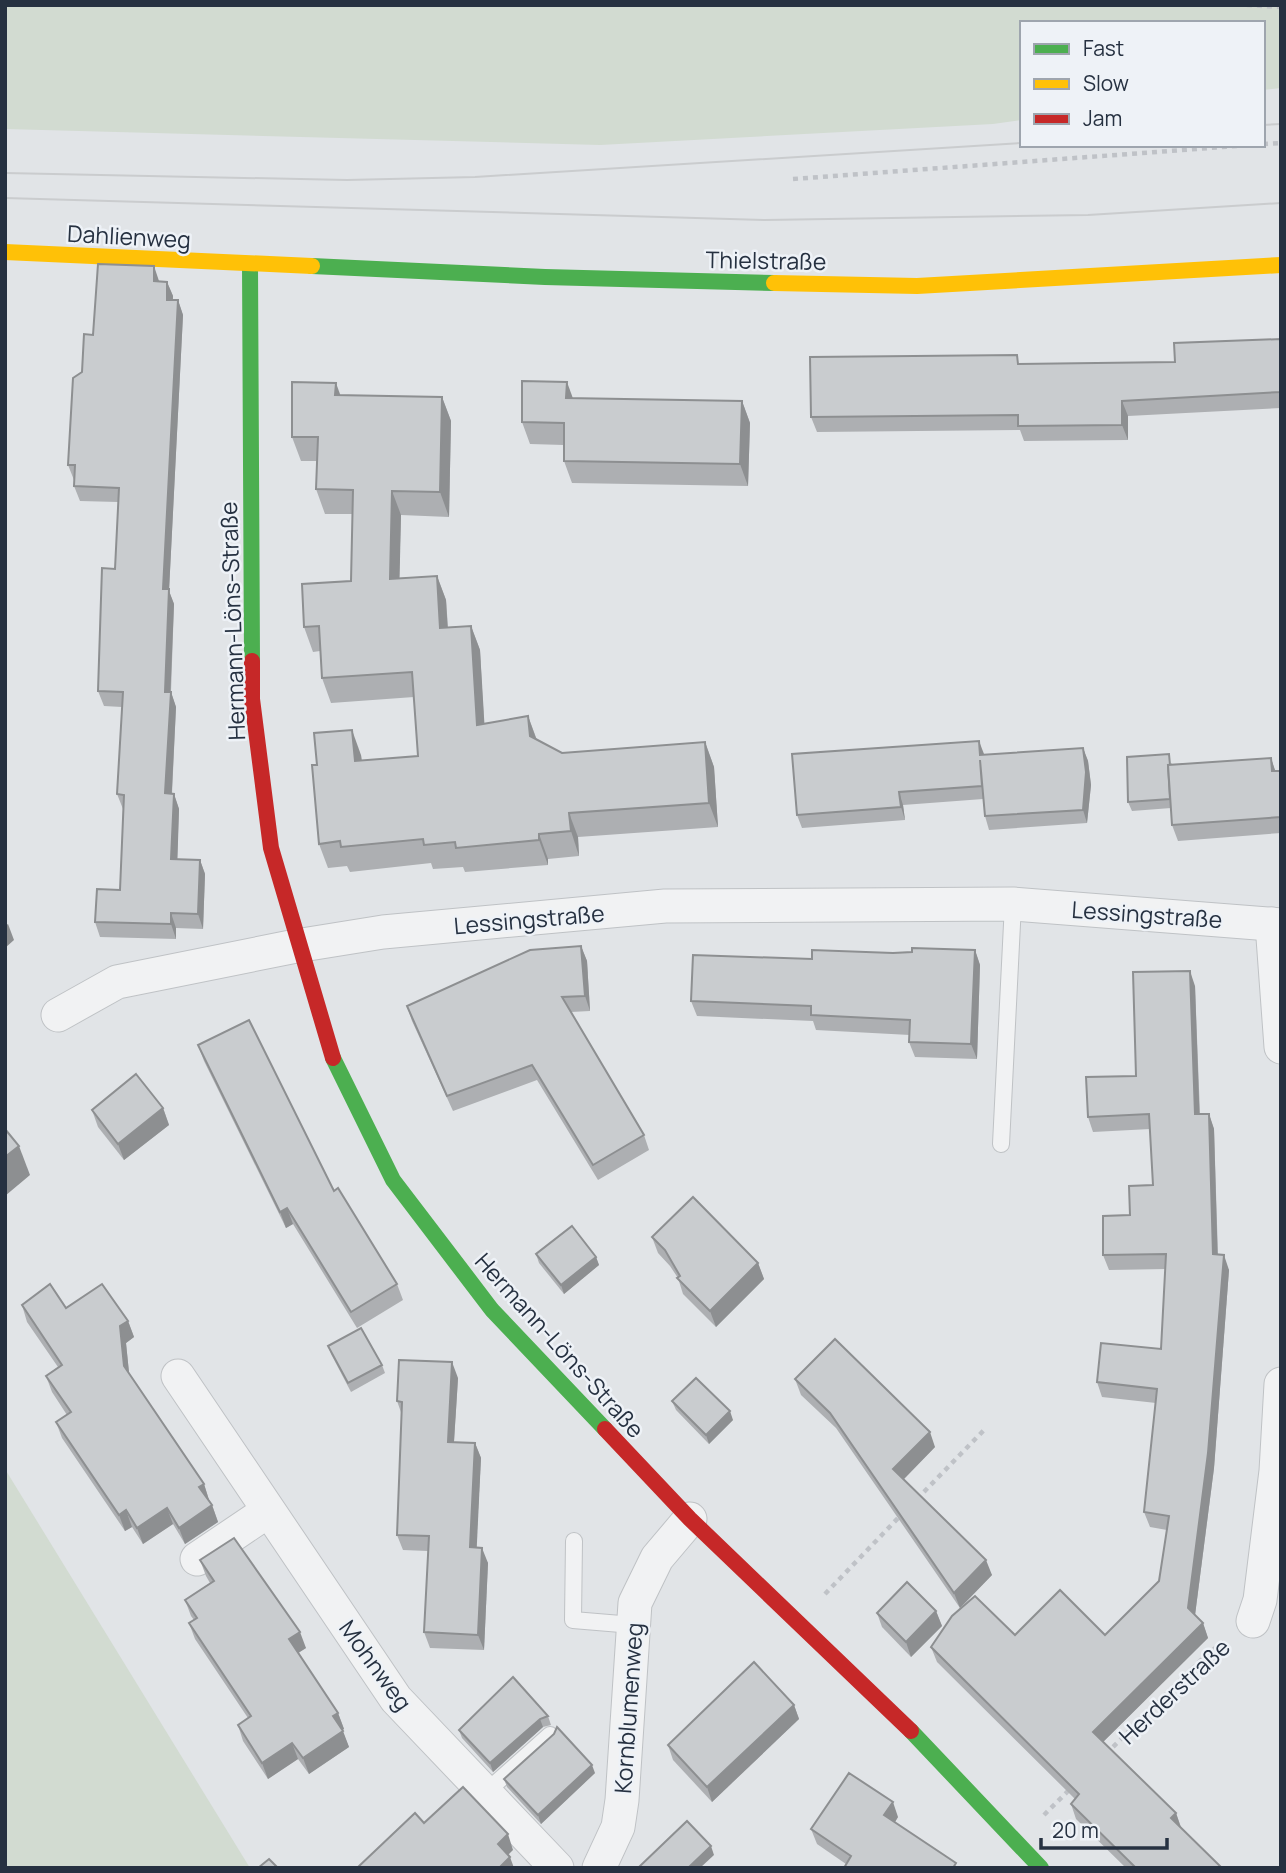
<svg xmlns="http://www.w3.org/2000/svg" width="1286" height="1873" font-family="Manrope,sans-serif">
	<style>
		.green { fill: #d2dbd1 }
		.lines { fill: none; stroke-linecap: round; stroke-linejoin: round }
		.lane-casing { stroke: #bfc2c5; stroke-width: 18 }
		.street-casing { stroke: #bfc2c5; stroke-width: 35 }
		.path { stroke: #bfc2c7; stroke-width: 4.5; stroke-dasharray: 5 5; stroke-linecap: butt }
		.lane { stroke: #f1f2f3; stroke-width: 16 }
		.street { stroke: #f1f2f3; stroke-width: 33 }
		.fast { stroke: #4caf50; stroke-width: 16 }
		.slow { stroke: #ffc107; stroke-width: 16 }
		.jam { stroke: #c62828; stroke-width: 16 }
		.tram { stroke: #caccce; stroke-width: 2 }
		.wall { fill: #adafb2 }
		.shaded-wall { fill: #8d8f91 }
		.building { fill: #c9cccf; stroke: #8d8f91; stroke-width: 2 }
		.labels { text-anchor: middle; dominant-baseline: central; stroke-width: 5; stroke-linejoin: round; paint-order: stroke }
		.street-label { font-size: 23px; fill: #263141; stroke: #eef2f7 }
	</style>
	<rect width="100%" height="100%" fill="#e1e4e7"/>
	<g class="green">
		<path d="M5 5H1281V88L1263 90V23H1022V120L993 124 600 145 5 129Z"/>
		<path d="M5 1469 250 1868H5Z"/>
	</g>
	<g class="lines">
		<g class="lane-casing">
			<g id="lane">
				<path d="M1001 1144 1013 904"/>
				<path d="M574 1541 573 1620 633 1625"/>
				<path d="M486 1792 550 1735"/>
			</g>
		</g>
		<g class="street-casing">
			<g id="street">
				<path d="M1272 924 1281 1047"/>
				<path d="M58 1015 117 982 296 946 383 932 665 906 1013 904 1281 925"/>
				<path d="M178 1376 396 1699 557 1868"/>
				<path d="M197 1559 268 1511"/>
				<path d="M1253 1621 1260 1600 1276 1471 1281 1384"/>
				<path d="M599 1868 618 1827 622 1800 635 1603 657 1558 690 1519"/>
			</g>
		</g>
		<g class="path">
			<path d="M1247 5 1281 7"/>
			<path d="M1263 144 1281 143"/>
			<path d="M793 179 1250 145"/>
			<path d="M917 1499 985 1429"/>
			<path d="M825 1594 901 1515"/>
			<path d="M1106 1754 1207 1654 1224 1642"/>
			<path d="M1044 1815 1070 1789"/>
		</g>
		<use href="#lane" class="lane"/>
		<use href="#street" class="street"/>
		<g class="fast">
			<path d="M250 265 252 661"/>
			<path d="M312 266 545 277 774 283"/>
			<path d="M333 1058 393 1180 492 1310 605 1429"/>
			<path d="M911 1731 1041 1868"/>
		</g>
		<g class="slow">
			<path d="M5 252 312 266"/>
			<path d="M774 283 917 286 1281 265"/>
		</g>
		<g class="jam">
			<path d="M252 661V699L271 848 333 1058"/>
			<path d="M605 1429 690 1519 911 1731"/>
		</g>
		<g class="tram">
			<path d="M1263 125 1281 124"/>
			<path d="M5 173 347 180 475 177 1022 143"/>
			<path d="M5 198 765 220 1088 215 1281 203"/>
		</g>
	</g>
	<g class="wall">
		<path d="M159 281 167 282 173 296V300H178L183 315 169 591 174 604 171 692 176 707 172 794H174L179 809 177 859 200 860 205 874 203 929 176 928V939L100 937 95 922 120 890 123 809 117 794 122 707 104 706 98 691 115 569 118 502 80 501 74 486 75 480H74L68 465 82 372 93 335Z"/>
		<path d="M1281 339V408L1128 416V440L1024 441 1020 430 817 432 811 417 1021 364 1175 362Z"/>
		<path d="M340 395 442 397 451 421 449 517 401 515 399 578 437 576 446 600 448 627 471 626 480 650 484 724 528 716 537 740 562 753 705 742 714 767 718 827 578 837 579 856 548 859V865L465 872 463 867 433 869 431 863 350 872 347 866 328 868 319 844 361 755 362 761 418 756 414 697 331 703 322 678 320 651 313 652 304 627 351 581 353 514H325L316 489 317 461H301L292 437Z"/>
		<path d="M742 401 750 423 748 486 572 483 564 461V445L530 444 522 422Z"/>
		<path d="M1083 748 1088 761 1091 785 1087 823 989 830 985 816 983 799 903 805 905 820 802 828 797 815 984 755Z"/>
		<path d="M1271 758 1275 771H1281V833L1178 841 1172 825 1171 808 1132 811 1128 802 1172 763V765Z"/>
		<path d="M581 946 587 961 590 1011 571 1012 644 1135 649 1150 598 1180 537 1080 453 1111 412 1021 407 1006Z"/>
		<path d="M975 950 980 965 977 1059 915 1057 909 1042 910 1035 816 1030 813 1021 697 1016 691 1001 812 959 893 953Z"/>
		<path d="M1195 986 1200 1114H1209L1214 1129 1218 1255 1229 1270 1214 1468 1195 1615 1203 1623 1208 1638 1103 1742 1176 1813 1181 1827 1222 1868H1126L1076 1819 1071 1804 1075 1799 937 1662 931 1647 1015 1635H1105L1159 1581 1167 1530 1150 1527 1144 1512 1156 1403 1102 1397 1097 1382 1161 1349 1166 1269 1109 1270 1103 1255 1153 1185 1150 1129 1093 1132 1088 1117 1136 1076Z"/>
		<path d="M198 1045 334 1191 397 1284 403 1300 357 1328 293 1224 286 1228 204 1061Z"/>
		<path d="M163 1108 169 1125 124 1160 98 1127 92 1110Z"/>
		<path d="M652 1237 758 1263 764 1279 716 1327 683 1294 678 1278 670 1266 658 1253Z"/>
		<path d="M536 1254 596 1257 599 1265 564 1294 539 1263Z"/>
		<path d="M22 1305 66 1308 128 1321 134 1337 126 1343 129 1373 204 1484 209 1500 212 1505 218 1522 185 1544 173 1524 143 1544 132 1527 125 1531 62 1438 56 1422 67 1415 52 1392 46 1376 58 1367 27 1322Z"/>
		<path d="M328 1346 382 1365 385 1373 351 1392 331 1354Z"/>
		<path d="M458 1378 454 1442 475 1443 481 1458 476 1548 488 1563 484 1650 430 1648 424 1632 428 1551 403 1550 397 1535 402 1415 397 1401Z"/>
		<path d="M795 1379 935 1447 904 1479 992 1575 960 1608 836 1428 801 1395Z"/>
		<path d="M672 1401 733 1420 709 1444 676 1410Z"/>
		<path d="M200 1560 306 1648 298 1653 338 1713 344 1729 342 1730 349 1747 309 1774 298 1759 268 1779 243 1741 238 1725 248 1718 195 1639 189 1623 194 1620 191 1616 185 1600 210 1583 206 1576Z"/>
		<path d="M936 1611 942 1626 911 1657 882 1627 877 1613Z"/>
		<path d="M794 1705 799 1719 712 1802 673 1760 668 1745Z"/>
		<path d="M548 1716 551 1725 543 1727 493 1772 462 1738 459 1730Z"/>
		<path d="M595 1773 541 1824 507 1787 504 1779Z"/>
		<path d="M898 1817 895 1822 846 1864 817 1844 811 1829Z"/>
	</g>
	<g class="shaded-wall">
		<path d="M154 266 159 281H154Z"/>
		<path d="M167 282 173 296 172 315 167 300Z"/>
		<path d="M178 300 183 315 169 591 174 604 170 702 171 692 176 707 171 808 165 793 163 589Z"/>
		<path d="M567 382 575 404 566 398Z"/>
		<path d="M336 383 345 408 335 395Z"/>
		<path d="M442 397 451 421 449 517 440 492Z"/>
		<path d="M742 401 750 423 748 486 740 464Z"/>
		<path d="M1122 401 1128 416V440L1122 425Z"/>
		<path d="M392 491 401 515 399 603 390 579Z"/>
		<path d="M437 576 446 600 449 652 440 628Z"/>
		<path d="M471 626 480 650 486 750 477 725Z"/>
		<path d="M528 716 537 741 530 736Z"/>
		<path d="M352 730 361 755 364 786 355 761Z"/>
		<path d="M979 741 984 754 985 768 980 755Z"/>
		<path d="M705 742 714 767 718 827 709 803Z"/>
		<path d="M1083 748 1088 761 1091 785 1087 823 1083 810Z"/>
		<path d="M1271 758 1276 773 1272 771Z"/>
		<path d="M899 792 903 805 905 820 901 807Z"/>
		<path d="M174 794 179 809 177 873 171 859Z"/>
		<path d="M569 813 578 837 579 856 571 831Z"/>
		<path d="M539 834 548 859V865L539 840Z"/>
		<path d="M200 860 205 874 203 929 198 914Z"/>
		<path d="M171 913 176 928V939L171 924Z"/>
		<path d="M8 924 14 940 5 948V926Z"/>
		<path d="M581 946 587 961 590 1011 585 996Z"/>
		<path d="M975 950 980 965 977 1059 971 1044Z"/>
		<path d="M1190 971 1195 986 1200 1129 1195 1114Z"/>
		<path d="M163 1108 169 1125 124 1160 118 1144Z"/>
		<path d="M1209 1114 1214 1129 1218 1269 1213 1254Z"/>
		<path d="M19 1146 30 1175 5 1196V1157Z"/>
		<path d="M287 1208 293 1224 286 1228 280 1212Z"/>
		<path d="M1224 1255 1229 1270 1214 1468 1194 1623 1188 1608Z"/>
		<path d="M596 1257 599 1265 564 1294 561 1285Z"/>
		<path d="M758 1263 764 1279 716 1327 710 1311Z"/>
		<path d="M128 1321 134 1337 126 1343 130 1382 124 1366 120 1326Z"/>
		<path d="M452 1362 458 1378 453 1457 448 1442Z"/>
		<path d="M730 1411 733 1420 709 1444 706 1435Z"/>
		<path d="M930 1432 935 1447 899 1484 893 1469Z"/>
		<path d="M475 1443 481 1458 476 1563 470 1547Z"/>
		<path d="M204 1484 209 1500 205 1503 199 1487Z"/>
		<path d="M212 1505 218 1522 185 1544 179 1528Z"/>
		<path d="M167 1508 173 1524 143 1544 137 1528Z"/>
		<path d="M126 1510 132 1527 125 1531 119 1515Z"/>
		<path d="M482 1548 488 1563 484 1650 478 1635Z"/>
		<path d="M986 1560 992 1575 960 1608 954 1593Z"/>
		<path d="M936 1611 942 1626 911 1657 906 1642Z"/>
		<path d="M1203 1623 1208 1638 1098 1747 1093 1732Z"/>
		<path d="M300 1632 306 1648 295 1655 289 1639Z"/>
		<path d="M794 1705 799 1719 712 1802 707 1787Z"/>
		<path d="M338 1713 344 1729 338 1732 333 1716Z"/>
		<path d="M540 1719 543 1727 493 1772 490 1763Z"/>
		<path d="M343 1731 349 1747 309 1774 303 1758Z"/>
		<path d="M292 1743 298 1759 268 1779 262 1763Z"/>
		<path d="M592 1765 595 1773 541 1824 538 1815Z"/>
		<path d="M893 1802 898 1817 890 1830 884 1815Z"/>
		<path d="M1176 1813 1181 1828 1171 1818Z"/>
		<path d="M508 1834 513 1850 503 1860 498 1844Z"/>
		<path d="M711 1846 714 1855 700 1868H688Z"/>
		<path d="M510 1857 514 1868H499Z"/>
	</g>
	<g class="building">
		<path d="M98 264 154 266V281L167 282V300H178L163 589H169L165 692H171L165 793 174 794 171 859 200 860 198 914 171 913V924L95 922 97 889 120 890 124 795 117 794 123 692 98 691 102 568 115 569 119 488 74 486 75 465H68L73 378 82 372 84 334 93 335Z"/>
		<path d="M1281 339V392L1122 401V425L1018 426V415L811 417 810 357 1017 355 1018 364 1175 362 1174 343Z"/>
		<path d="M522 381 567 382 566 398 742 401 740 464 564 461V423L522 422Z"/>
		<path d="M292 382 336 383 335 395 442 397 440 492 392 491 390 579 437 576 440 628 471 626 477 725 528 716 530 736 562 753 705 742 709 803 569 813 571 831 539 834V840L456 848 455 842 424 845 423 839 341 847 340 841 319 844 312 765H317L314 733 352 730 355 761 418 756 412 672 322 678 319 626 304 627 302 584 351 581 353 490 316 489 318 437H292Z"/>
		<path d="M979 741 980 755 1083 748 1086 772 1083 810 985 816 980 760 982 786 899 792 901 807 797 815 792 754Z"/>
		<path d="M1169 754 1170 765H1168L1170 799 1128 802 1127 757Z"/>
		<path d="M1271 758 1272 771H1281V817L1172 825 1168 765Z"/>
		<path d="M581 946 585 996 562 997 644 1135 593 1165 532 1065 447 1096 407 1006 530 950Z"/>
		<path d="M912 948 975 950 971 1044 909 1042 910 1020 811 1015V1006L691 1001 693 955 812 959V950L893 953 912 952Z"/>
		<path d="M1190 971 1195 1114H1209L1213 1254 1224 1255 1208 1453 1188 1608 1203 1623 1093 1732 1176 1813 1171 1818 1222 1868H1136L1071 1804 1079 1794 931 1647 952 1616 975 1596 1015 1635 1060 1590 1105 1635 1159 1581 1169 1516 1144 1512 1157 1389 1097 1382 1101 1343 1161 1349 1166 1254 1103 1255V1216L1130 1215 1129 1186 1153 1185 1149 1114 1088 1117 1086 1077 1136 1076 1133 972Z"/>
		<path d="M249 1020 334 1191 338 1188 397 1284 351 1312 287 1208 280 1212 198 1045Z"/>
		<path d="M136 1074 163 1108 118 1144 92 1110Z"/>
		<path d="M5 1129 19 1146 5 1157Z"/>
		<path d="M693 1197 758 1263 710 1311 677 1278 680 1276 665 1250 652 1237Z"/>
		<path d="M572 1226 596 1257 561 1285 536 1254Z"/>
		<path d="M50 1284 66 1308 102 1284 128 1321 120 1326 124 1366 204 1484 199 1487 212 1505 179 1528 167 1508 137 1528 126 1510 119 1515 56 1422 71 1412 46 1376 62 1365 22 1305Z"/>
		<path d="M361 1328 382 1365 348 1383 328 1346Z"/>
		<path d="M835 1339 930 1432 893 1469 986 1560 954 1593 830 1413 795 1379Z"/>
		<path d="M399 1360 452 1362 448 1442 475 1443 470 1547 482 1548 478 1635 424 1632 429 1536 397 1535 402 1402 397 1401Z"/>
		<path d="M696 1378 730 1411 706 1435 672 1401Z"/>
		<path d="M234 1538 300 1632 289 1639 338 1713 333 1716 343 1731 303 1758 292 1743 262 1763 238 1725 251 1716 189 1623 197 1618 185 1600 214 1581 200 1560Z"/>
		<path d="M907 1582 936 1611 906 1642 877 1613Z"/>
		<path d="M754 1662 794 1705 707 1787 668 1745Z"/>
		<path d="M513 1677 548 1716 540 1719 490 1763 459 1730Z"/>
		<path d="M557 1727 592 1765 538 1815 504 1779 554 1734Z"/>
		<path d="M849 1773 893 1802 884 1815 956 1863 953 1868H844L851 1856 811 1829Z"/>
		<path d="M463 1787 508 1834 498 1844 510 1857 499 1868H357L415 1813 424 1823Z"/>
		<path d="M687 1821 711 1846 688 1868H642L640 1866Z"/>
		<path d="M269 1859 278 1868H258Z"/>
	</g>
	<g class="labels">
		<g class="street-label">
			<text transform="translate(129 236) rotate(3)">Dahlienweg</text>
			<text transform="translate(766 260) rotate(1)">Thielstraße</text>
			<text transform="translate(232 621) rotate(-92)">Hermann-Löns-Straße</text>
			<text transform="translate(1147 914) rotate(4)">Lessingstraße</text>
			<text transform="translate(529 919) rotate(-5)">Lessingstraße</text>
			<text transform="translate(560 1345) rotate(48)">Hermann-Löns-Straße</text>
			<text transform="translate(376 1665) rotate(54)">Mohnweg</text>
			<text transform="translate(1174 1691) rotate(-43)">Herderstraße</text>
			<text transform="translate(628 1708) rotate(-86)">Kornblumenweg</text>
		</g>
	</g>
	<rect width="1286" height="1873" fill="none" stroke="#263141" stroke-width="14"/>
	<rect x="1020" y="21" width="245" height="126" fill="#eef2f7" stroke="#9ea5ae" stroke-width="2"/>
	<rect x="1034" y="44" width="35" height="10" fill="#4caf50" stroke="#9ea5ae" stroke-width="2"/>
	<text x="1083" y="56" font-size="21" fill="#263141">Fast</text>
	<rect x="1034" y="79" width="35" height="10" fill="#ffc107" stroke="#9ea5ae" stroke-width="2"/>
	<text x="1083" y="91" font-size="21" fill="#263141">Slow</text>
	<rect x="1034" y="114" width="35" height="10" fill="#c62828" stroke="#9ea5ae" stroke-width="2"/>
	<text x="1083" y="126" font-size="21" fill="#263141">Jam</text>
	<path d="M1041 1838v10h126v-10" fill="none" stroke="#263141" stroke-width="3.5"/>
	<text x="1052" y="1838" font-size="21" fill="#263141" stroke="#eef2f7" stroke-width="5" paint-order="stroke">20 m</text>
</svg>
